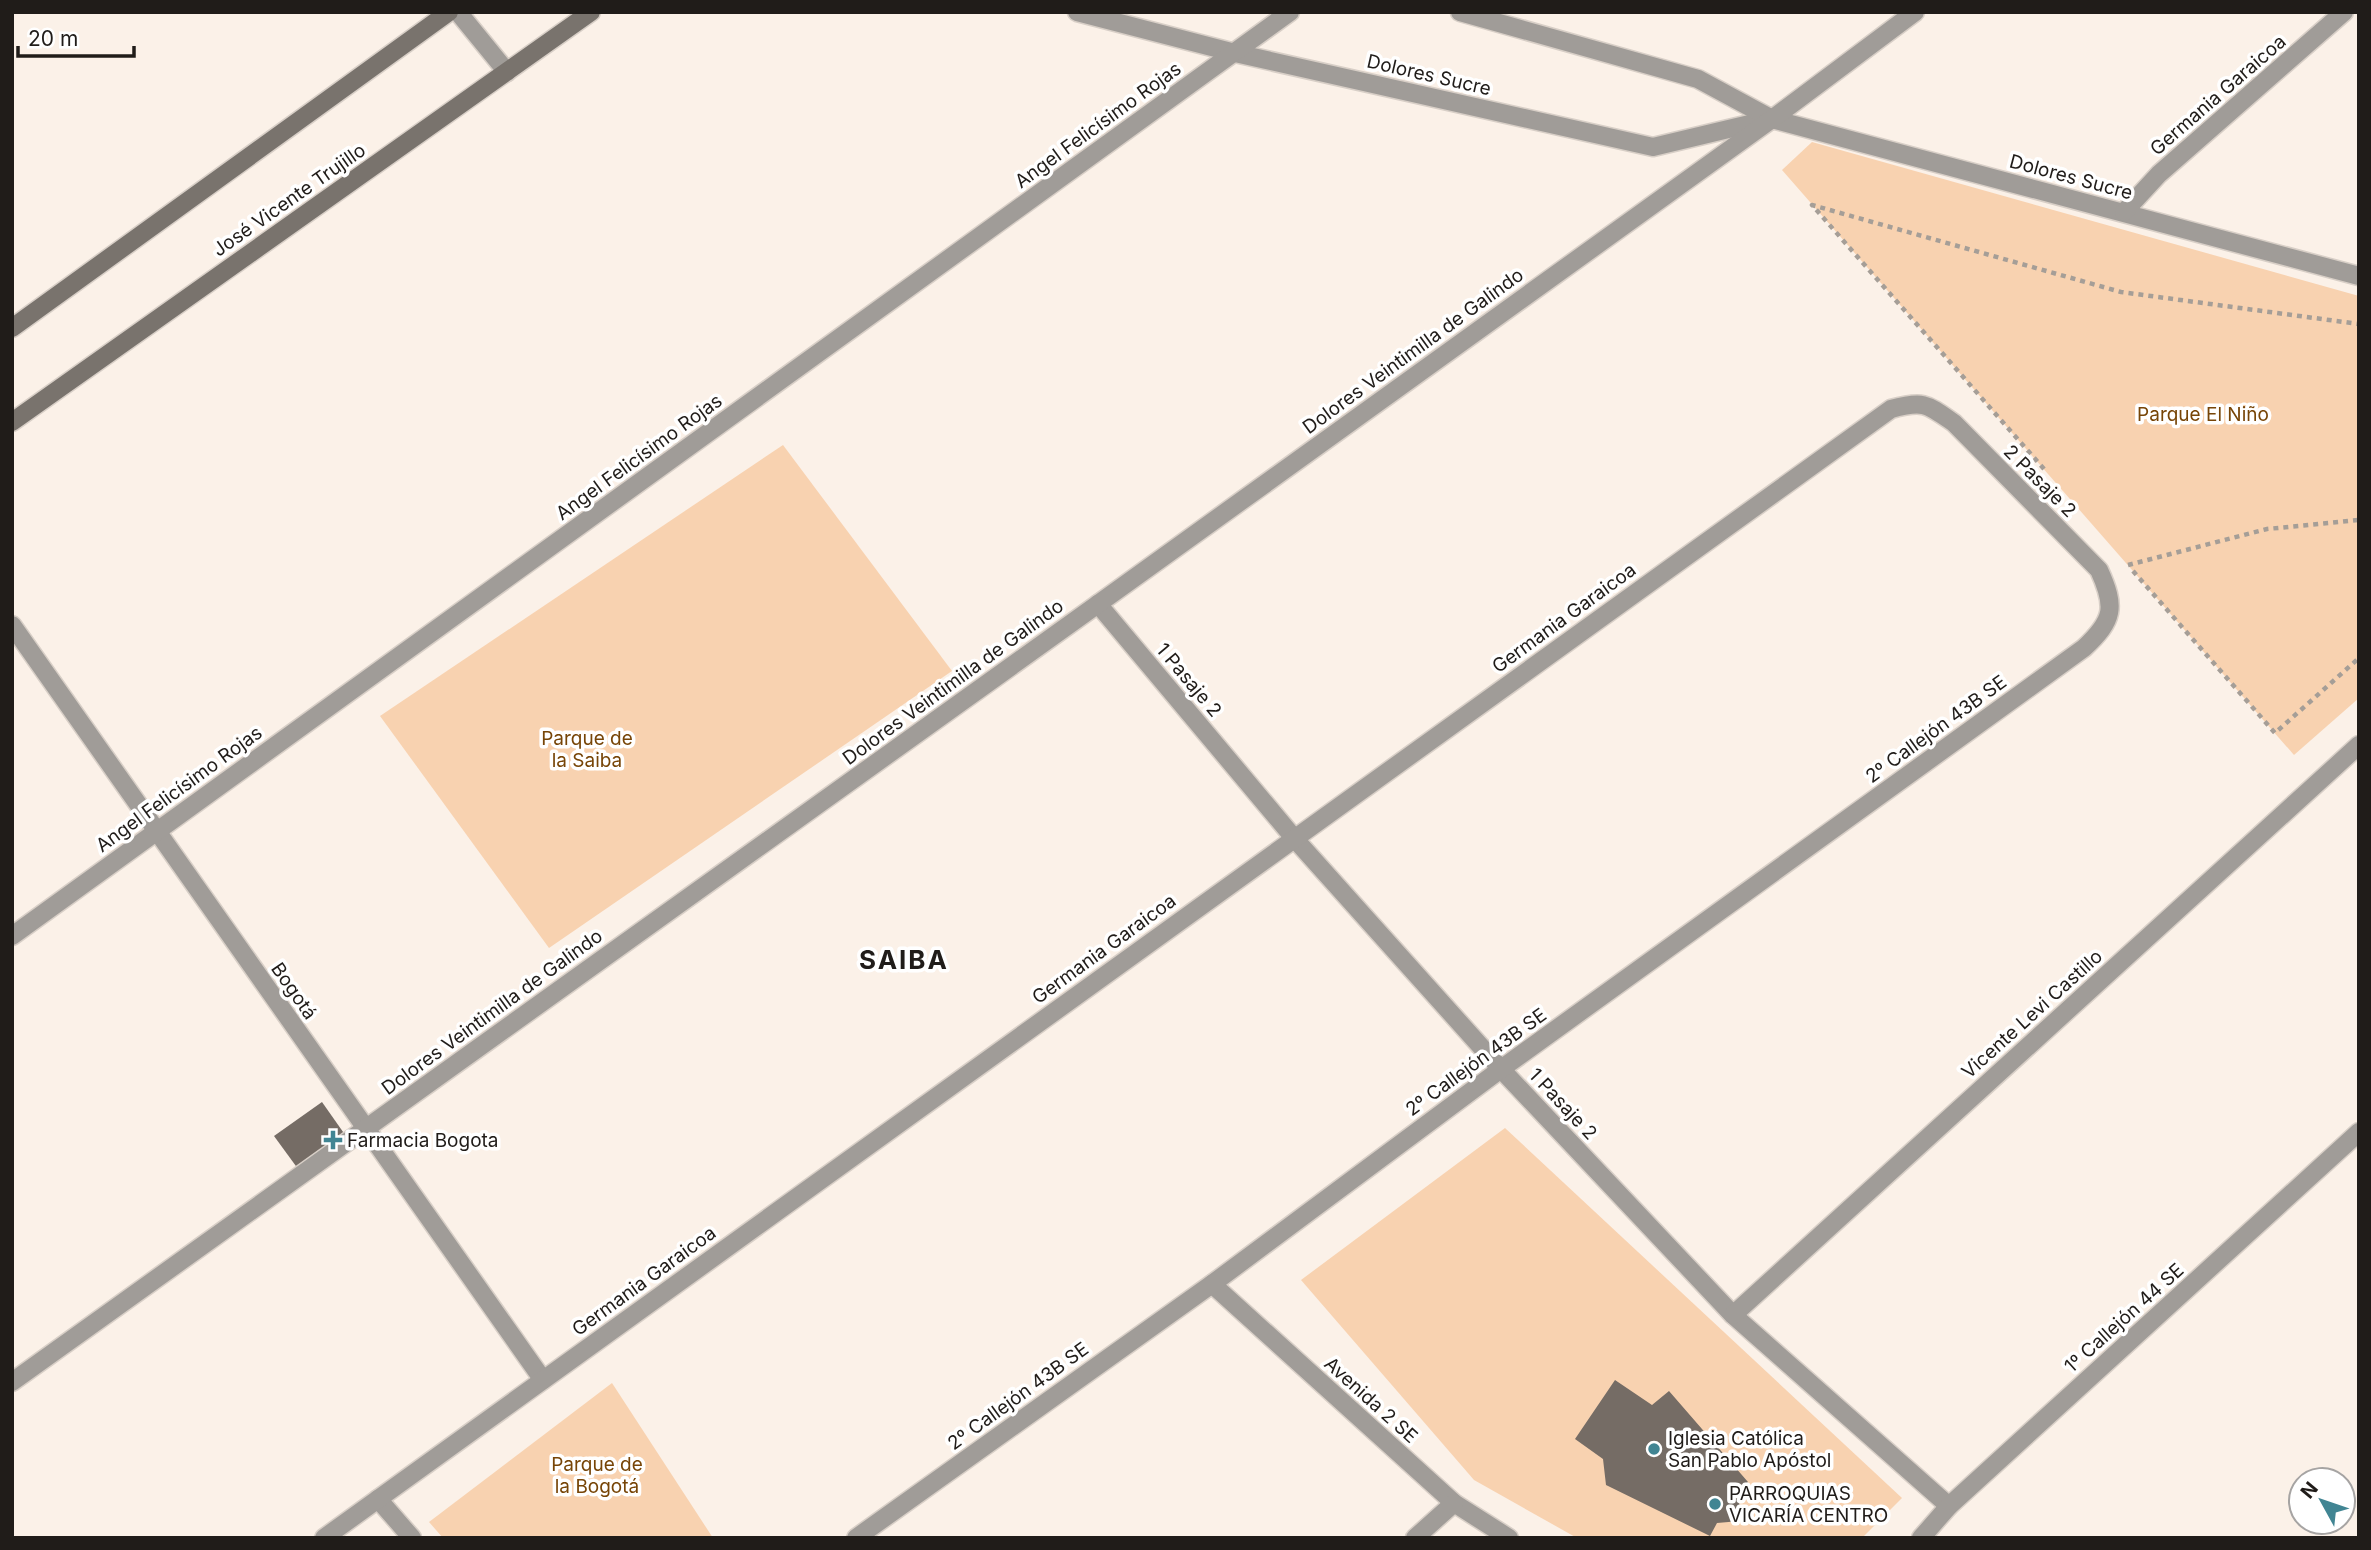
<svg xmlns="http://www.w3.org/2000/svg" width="2371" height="1550" font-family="Inter,sans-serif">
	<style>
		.green { fill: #f8d2b0 }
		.building { fill: #756c65 }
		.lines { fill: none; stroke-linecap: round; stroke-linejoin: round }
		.street-casing { stroke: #d8cfc7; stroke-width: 21 }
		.secondary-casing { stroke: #d8cfc7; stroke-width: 21 }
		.path { stroke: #a59e97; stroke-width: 4.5; stroke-dasharray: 5 5; stroke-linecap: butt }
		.street { stroke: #a09c98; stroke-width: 18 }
		.secondary { stroke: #79736d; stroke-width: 18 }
		.poi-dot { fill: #418593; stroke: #fff; stroke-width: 2.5 }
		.labels { text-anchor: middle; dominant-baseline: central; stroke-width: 7; stroke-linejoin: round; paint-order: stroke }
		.street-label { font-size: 19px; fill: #201c19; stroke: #fff }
		.park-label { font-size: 19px; fill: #774507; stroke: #fff }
		.poi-label { font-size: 19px; fill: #201c19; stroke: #fff; text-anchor: start }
		.district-label { font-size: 26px; font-weight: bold; letter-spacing: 2px; fill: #201c19; stroke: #fff }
	</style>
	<rect width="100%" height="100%" fill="#fbf1e8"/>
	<g class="green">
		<path d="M1812 142 2359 296V698L2294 755 1782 170Z"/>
		<path d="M783 445 952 671 549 948 380 716Z"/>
		<path d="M1505 1128 1902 1498 1862 1538H1577L1474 1480 1301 1280Z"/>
		<path d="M612 1383 713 1538H443L429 1522Z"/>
	</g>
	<g class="building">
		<path d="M322 1102 348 1139 301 1173 274 1136Z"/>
		<path d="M1615 1380 1652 1405 1669 1391 1748 1482 1739 1490 1740 1521 1717 1523 1710 1536 1606 1485 1603 1459 1575 1439Z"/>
	</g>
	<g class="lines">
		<g class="street-casing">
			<g id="street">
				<path d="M458 12 507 72"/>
				<path d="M1077 12 1235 53 1653 147 1762 121"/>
				<path d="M1460 12 1698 79 1772 119 2359 276"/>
				<path d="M2124 212 2159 174 2344 12"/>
				<path d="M1098 604 1294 838 1501 1069 1733 1315 1949 1506"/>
				<path d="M12 625 543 1380"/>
				<path d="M12 936 1290 12"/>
				<path d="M1212 1284 1454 1503 1509 1538"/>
				<path d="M1733 1315 2359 745"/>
				<path d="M12 1382 1098 604 1772 119 1915 12"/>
				<path d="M378 1499 412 1538"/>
				<path d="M324 1538 1891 409C1924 400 1927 404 1954 423L2099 570C2116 607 2114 620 2084 648L1501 1069 1212 1284 856 1538"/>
				<path d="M1415 1538 1454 1503"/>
				<path d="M1921 1538 1949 1506 2359 1132"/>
			</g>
		</g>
		<g class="secondary-casing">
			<g id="secondary">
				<path d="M12 328 449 12"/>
				<path d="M12 422 591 12"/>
			</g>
		</g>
		<g class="path">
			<path d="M2044 469 1812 205 2121 292 2359 324"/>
			<path d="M2128 565 2267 529 2359 520"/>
			<path d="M2133 571 2275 733 2359 658"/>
		</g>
		<use href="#street" class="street"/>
		<use href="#secondary" class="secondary"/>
	</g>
	<g class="poi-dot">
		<path d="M329.5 1129.5h7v7h7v7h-7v7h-7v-7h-7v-7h7z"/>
		<circle cx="1654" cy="1449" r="7"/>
		<circle cx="1715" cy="1504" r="7"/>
	</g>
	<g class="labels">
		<g class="street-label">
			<text transform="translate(1429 75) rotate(13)">Dolores Sucre</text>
			<text transform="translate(2218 95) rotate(-41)">Germania Garaicoa</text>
			<text transform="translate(1098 125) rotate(-36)">Angel Felicísimo Rojas</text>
			<text transform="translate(2071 177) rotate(15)">Dolores Sucre</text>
			<text transform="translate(289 200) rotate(-35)">José Vicente Trujillo</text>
			<text transform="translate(1413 351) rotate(-36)">Dolores Veintimilla de Galindo</text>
			<text transform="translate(639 457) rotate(-36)">Angel Felicísimo Rojas</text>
			<text transform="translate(2040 481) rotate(45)">2 Pasaje 2</text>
			<text transform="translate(1564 618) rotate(-36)">Germania Garaicoa</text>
			<text transform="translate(1189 680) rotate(50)">1 Pasaje 2</text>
			<text transform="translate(953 682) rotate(-36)">Dolores Veintimilla de Galindo</text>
			<text transform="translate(1936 729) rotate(-36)">2º Callejón 43B SE</text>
			<text transform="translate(179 789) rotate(-36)">Angel Felicísimo Rojas</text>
			<text transform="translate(1104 949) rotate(-36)">Germania Garaicoa</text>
			<text transform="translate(294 991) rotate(55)">Bogotá</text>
			<text transform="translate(492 1012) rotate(-36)">Dolores Veintimilla de Galindo</text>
			<text transform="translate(2032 1014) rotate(-42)">Vicente Levi Castillo</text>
			<text transform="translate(1476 1062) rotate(-36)">2º Callejón 43B SE</text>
			<text transform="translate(1563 1104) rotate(47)">1 Pasaje 2</text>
			<text transform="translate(644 1281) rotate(-36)">Germania Garaicoa</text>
			<text transform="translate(2124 1318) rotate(-42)">1º Callejón 44 SE</text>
			<text transform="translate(1018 1396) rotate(-36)">2º Callejón 43B SE</text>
			<text transform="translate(1371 1400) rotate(42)">Avenida 2 SE</text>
		</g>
		<g class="park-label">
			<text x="2203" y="414">Parque El Niño</text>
			<text x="587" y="738">Parque de<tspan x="587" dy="22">la Saiba</tspan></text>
			<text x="597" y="1464">Parque de<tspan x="597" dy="22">la Bogotá</tspan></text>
		</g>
		<g class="poi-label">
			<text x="347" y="1140">Farmacia Bogota</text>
			<text x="1668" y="1438">Iglesia Católica<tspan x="1668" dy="22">San Pablo Apóstol</tspan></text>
			<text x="1729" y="1493">PARROQUIAS<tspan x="1729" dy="22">VICARÍA CENTRO</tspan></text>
		</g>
		<g class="district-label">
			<text x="904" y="959">SAIBA</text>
		</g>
	</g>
	<rect width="2371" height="1550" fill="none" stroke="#201c19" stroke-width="28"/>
	<g transform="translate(2322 1501) rotate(310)"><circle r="33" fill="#ffffff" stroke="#a6a4a3" stroke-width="2"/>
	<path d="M0-5L12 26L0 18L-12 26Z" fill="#418593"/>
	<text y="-10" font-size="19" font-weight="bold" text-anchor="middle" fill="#201c19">N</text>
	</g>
	<path d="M18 46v10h116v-10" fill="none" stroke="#201c19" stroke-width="3.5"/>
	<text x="28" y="46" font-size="21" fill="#201c19" stroke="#ffffff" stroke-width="5" paint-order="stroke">20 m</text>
</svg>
